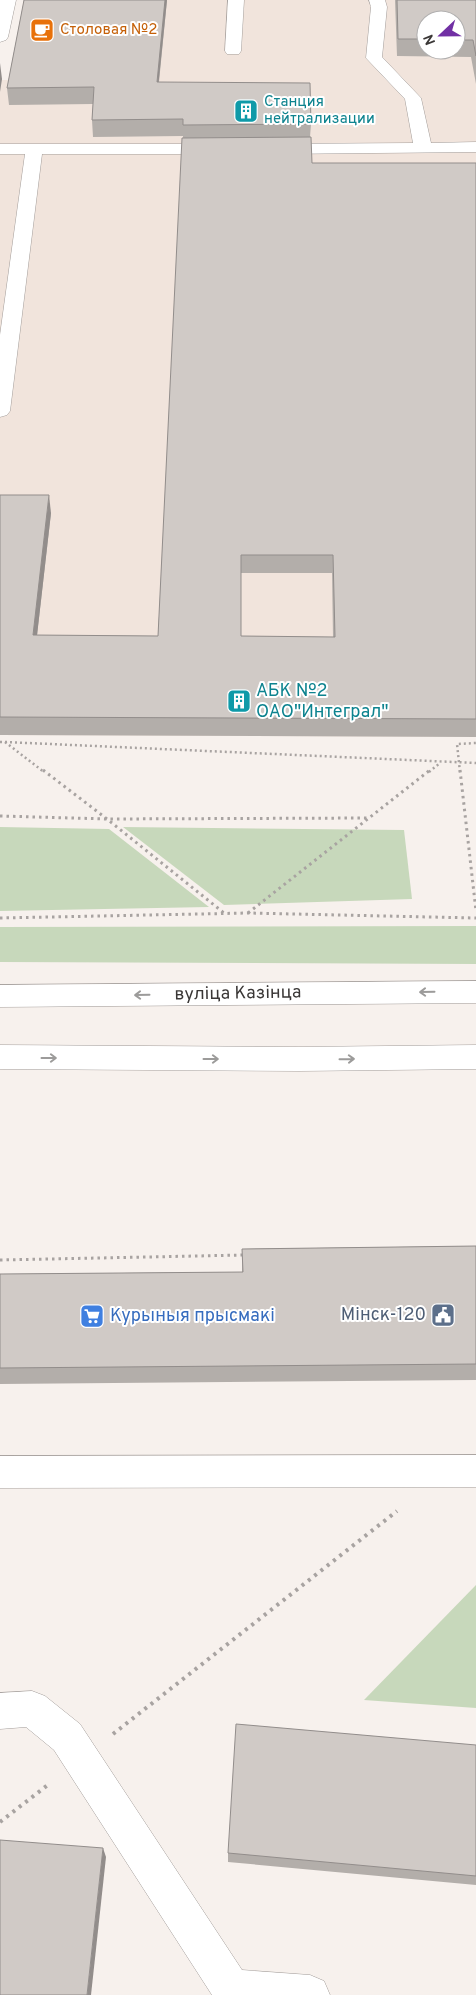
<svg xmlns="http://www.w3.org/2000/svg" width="476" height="1995" font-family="Overpass,sans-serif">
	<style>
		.built { fill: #f1e4dc; fill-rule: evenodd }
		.green { fill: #c7d8bb }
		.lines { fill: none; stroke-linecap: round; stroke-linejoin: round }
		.minor-casing { stroke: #a39d9a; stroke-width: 1 }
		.major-casing { stroke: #a39d9a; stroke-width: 1 }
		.path-far2 { stroke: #a8a3a1; stroke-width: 2.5; stroke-dasharray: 2 3; stroke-linecap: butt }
		.path-far1 { stroke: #a8a3a1; stroke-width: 3; stroke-dasharray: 2.5 4; stroke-linecap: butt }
		.path { stroke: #a8a3a1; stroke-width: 4; stroke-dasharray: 3 5; stroke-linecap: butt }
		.minor { fill: #fff; fill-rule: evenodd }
		.major { fill: #fff; fill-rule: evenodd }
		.wall { fill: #b3aeaa; fill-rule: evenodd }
		.shaded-wall { fill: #928d8b }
		.building { fill: #d0cac6; stroke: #928d8b; fill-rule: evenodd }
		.oneway { stroke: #9c9b9a }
		.labels { text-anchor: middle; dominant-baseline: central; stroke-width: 4; stroke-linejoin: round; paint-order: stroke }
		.far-food-label { font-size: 15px; fill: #c56008; stroke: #fff; text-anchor: start }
		.far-culture-label { font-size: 15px; fill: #0d838f; stroke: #fff; text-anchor: start }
		.culture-label { font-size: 18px; fill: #0d838f; stroke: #fff; text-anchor: start }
		.street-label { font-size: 18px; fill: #3a3736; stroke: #fff }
		.service-label { font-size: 18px; fill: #4e5e75; stroke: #fff; text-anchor: end }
		.shop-label { font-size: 18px; fill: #366cbe; stroke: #fff; text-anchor: start }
	</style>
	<rect width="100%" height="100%" fill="#f7f1ed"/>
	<path class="built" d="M29 0H476V737L0 735V80H43ZM426 20H456V50H426Z"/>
	<g class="green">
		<path d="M0 827 109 829 209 907 0 911Z"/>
		<path d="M123 827 404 830 412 899 224 905Z"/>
		<path d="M476 926V964L0 962V927Z"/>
		<path d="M476 1585V1708L364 1700Z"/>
	</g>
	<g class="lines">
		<g class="minor-casing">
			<g id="minor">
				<path d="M0 0H16L8 37 6 40 0 42Z"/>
				<path d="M228 0H244L241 51 239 54H227L225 51Z"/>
				<path d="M369 0H385L387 7 382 57 421 98 431 143 476 142V152L275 154 269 153 266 149 269 145 275 144 413 143 405 99 366 58 371 7Z"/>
				<path d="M0 144H219L225 145 228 149 225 153 219 154H42L10 411 7 415 0 417V335L25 154H0Z"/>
				<path d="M476 1455V1487L0 1488V1456Z"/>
				<path d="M32 1691 45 1696 80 1724 242 1970 310 1975 324 1981 330 1995H212L54 1750 26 1727 0 1729V1693Z"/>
			</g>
		</g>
		<g class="major-casing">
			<g id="major">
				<path d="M476 981V1003L0 1007V985Z"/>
				<path d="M0 1045 299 1047 476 1045V1069L299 1071 0 1069Z"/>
			</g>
		</g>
		<g class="path-far2">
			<path d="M0 742H5L44 772"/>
			<path d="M5 742 476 763"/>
			<path d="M429 772 440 763"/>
			<path d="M460 772 457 744 476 743"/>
		</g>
		<g class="path-far1">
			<path d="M43 770 107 819 224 913"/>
			<path d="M460 770 476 911"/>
			<path d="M0 816 107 819 369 818"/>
			<path d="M248 913 430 770"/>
			<path d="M0 918 248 913 476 918"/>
			<path d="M0 1260 245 1255"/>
		</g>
		<g class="path">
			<path d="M113 1734 397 1511"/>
			<path d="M0 1822 49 1784"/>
		</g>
		<use href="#minor" class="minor"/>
		<use href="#major" class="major"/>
	</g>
	<g class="wall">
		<path d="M24 0H167L159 82 311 124 310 137 312 163H476V737L0 735V495L51 513 37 635 158 636 183 138V136L93 137 92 120 93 104 9 105 7 88ZM241 573H332L333 637 241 636Z"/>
		<path d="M395 0H476V84L471 57 397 56ZM426 20H456V50H426Z"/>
		<path d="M476 1246V1380L0 1384V1274L242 1272V1249Z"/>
		<path d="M476 1745V1885L228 1862V1853Z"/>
	</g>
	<g class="shaded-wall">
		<path d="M165 0H167L157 98V82Z"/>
		<path d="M0 63 2 79 0 92Z"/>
		<path d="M49 495 51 513 35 653 33 635Z"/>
		<path d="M103 1848 106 1857 91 1995H87Z"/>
	</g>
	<g class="building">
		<path d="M24 0H165L157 82 310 83 311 124 183 125V119L92 120 94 87 7 88Z"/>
		<path d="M397 0H476V56L473 40H456V20H426V39H398Z"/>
		<path d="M311 137 312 163H476V719L0 717V495H49L33 635 158 636 182 138ZM241 555H333L335 637 241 636Z"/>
		<path d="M476 1246V1364L0 1368V1274L243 1272 242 1249Z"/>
		<path d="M236 1724 476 1745V1876L228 1853Z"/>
		<path d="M0 1840 103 1848 87 1995H0Z"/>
	</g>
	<defs><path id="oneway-shaft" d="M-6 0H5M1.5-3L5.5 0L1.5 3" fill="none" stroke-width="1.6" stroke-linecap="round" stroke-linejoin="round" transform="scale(1.25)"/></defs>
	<g class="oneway">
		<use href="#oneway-shaft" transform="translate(427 992) rotate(179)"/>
		<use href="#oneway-shaft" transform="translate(142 995) rotate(179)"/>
		<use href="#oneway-shaft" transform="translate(49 1058)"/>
		<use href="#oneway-shaft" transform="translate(211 1059)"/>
		<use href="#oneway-shaft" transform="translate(347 1059) rotate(-1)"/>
	</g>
	<defs>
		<g id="cafe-square" transform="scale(1.25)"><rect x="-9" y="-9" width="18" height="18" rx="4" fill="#e8710a" stroke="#fff"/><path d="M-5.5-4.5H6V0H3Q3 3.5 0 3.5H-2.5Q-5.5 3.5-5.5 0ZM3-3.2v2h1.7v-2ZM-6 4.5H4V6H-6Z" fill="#fff"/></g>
		<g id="building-square" transform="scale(1.25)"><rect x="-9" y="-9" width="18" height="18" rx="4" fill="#0f9aa8" stroke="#fff"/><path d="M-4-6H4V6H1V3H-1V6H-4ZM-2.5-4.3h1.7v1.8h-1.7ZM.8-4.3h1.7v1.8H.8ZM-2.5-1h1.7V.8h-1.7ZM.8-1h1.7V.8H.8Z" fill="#fff"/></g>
		<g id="civic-square" transform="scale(1.25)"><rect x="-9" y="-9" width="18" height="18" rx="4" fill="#5c6f8a" stroke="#fff"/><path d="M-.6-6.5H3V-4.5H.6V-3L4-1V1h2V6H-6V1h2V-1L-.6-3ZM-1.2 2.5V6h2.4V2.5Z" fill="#fff"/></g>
		<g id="supermarket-square" transform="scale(1.25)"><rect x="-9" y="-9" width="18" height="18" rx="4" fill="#3f7fe0" stroke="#fff"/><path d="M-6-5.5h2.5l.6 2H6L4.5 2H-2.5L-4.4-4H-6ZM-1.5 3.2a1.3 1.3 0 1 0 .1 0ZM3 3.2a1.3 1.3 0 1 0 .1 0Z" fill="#fff"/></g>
	</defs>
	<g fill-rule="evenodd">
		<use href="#cafe-square" x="42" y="30"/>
		<use href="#building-square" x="246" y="111"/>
		<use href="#building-square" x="239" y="701"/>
		<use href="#civic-square" x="443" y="1315"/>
		<use href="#supermarket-square" x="92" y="1316"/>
	</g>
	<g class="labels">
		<g class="far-food-label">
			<text x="60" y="30">Столовая №2</text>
		</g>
		<g class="far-culture-label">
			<text x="264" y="102">Станция<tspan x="264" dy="17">нейтрализации</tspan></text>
		</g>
		<g class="culture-label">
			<text x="256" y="691">АБК №2<tspan x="256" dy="21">ОАО"Интеграл"</tspan></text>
		</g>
		<g class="street-label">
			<text transform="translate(238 994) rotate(-1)">вуліца Казінца</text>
		</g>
		<g class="service-label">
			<text x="426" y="1315">Мінск-120</text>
		</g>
		<g class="shop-label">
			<text x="110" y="1316">Курыныя прысмакі</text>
		</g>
	</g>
	<g transform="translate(441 35) rotate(248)"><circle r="24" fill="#ffffff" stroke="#b0afaf"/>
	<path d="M0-4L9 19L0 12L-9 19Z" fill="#7130a4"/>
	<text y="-8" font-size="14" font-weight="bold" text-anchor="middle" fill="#3a3736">N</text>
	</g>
</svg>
